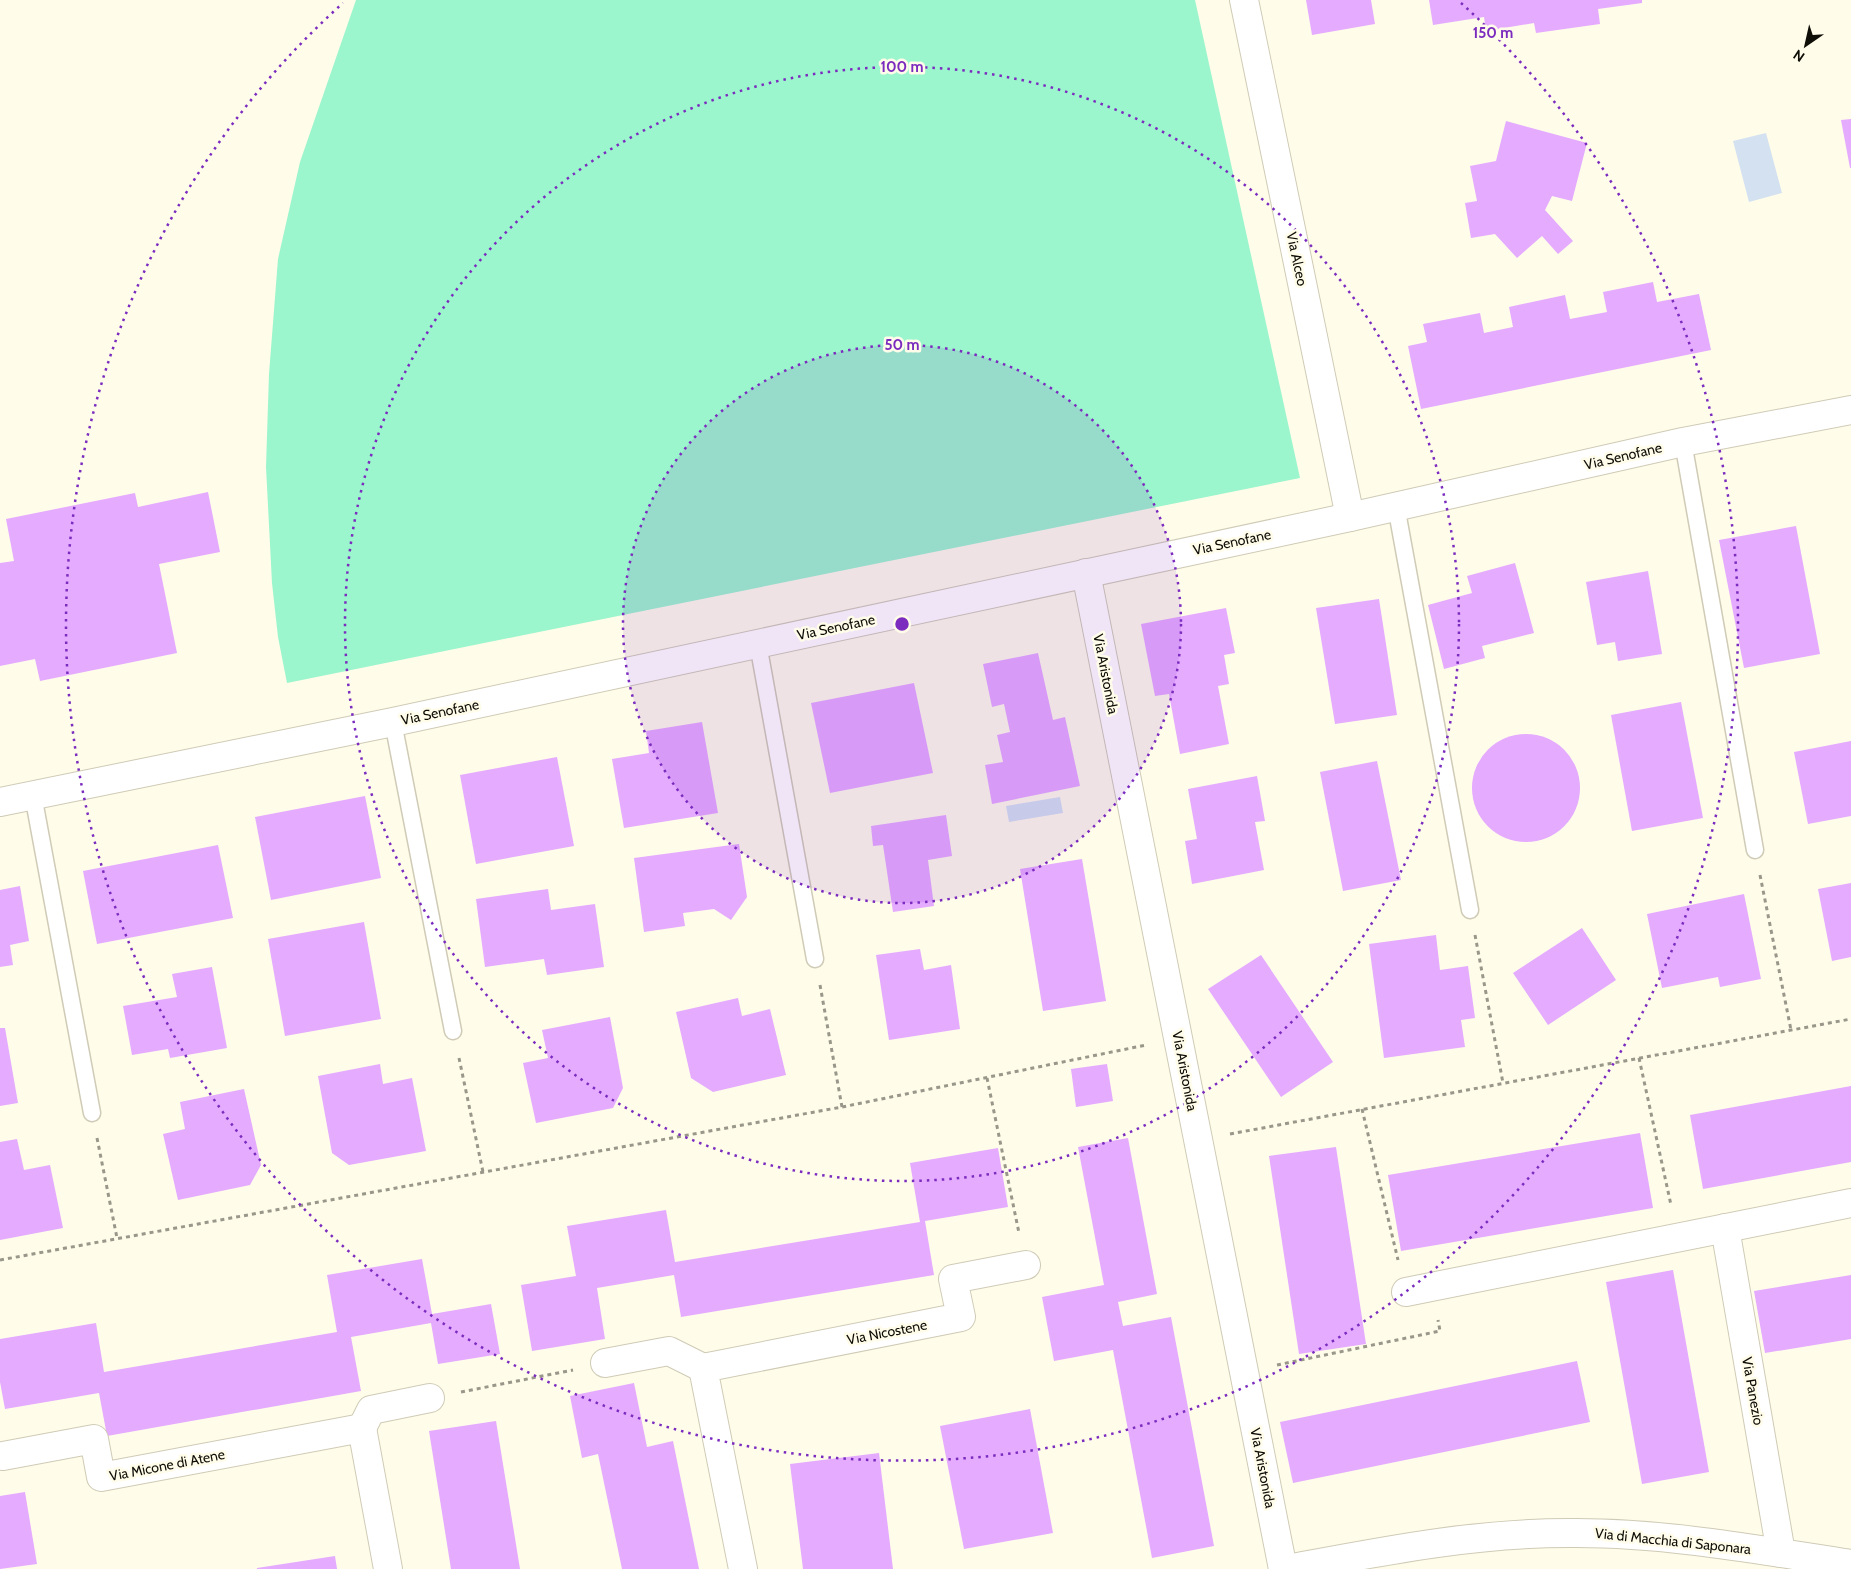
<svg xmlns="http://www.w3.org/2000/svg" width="1851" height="1569" font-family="Cabin,sans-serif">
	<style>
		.green { fill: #9bf5cd }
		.water { fill: #d3e1f0 }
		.building { fill: #e4abff }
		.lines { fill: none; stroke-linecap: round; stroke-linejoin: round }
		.service-casing { stroke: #cfcbb6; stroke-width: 19 }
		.minor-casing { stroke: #cfcbb6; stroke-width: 30 }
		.path { stroke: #99978a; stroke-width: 3; stroke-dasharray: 4 4; stroke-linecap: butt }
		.service { stroke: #fff; stroke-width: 16 }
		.minor { stroke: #fff; stroke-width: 28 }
		.ring { fill: none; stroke: #7b2cbf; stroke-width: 2.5; stroke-dasharray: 2.5 5 }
		.labels { text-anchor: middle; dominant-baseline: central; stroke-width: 5; stroke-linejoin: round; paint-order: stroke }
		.street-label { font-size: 14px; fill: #0e0d06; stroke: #fffcea }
		.centre { fill: #7b2cbf; stroke: #fffcea; stroke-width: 2.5 }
		.ring-label { font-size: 15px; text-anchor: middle; font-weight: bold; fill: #7b2cbf; stroke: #fffcea; stroke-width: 5; stroke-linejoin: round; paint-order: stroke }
	</style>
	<rect width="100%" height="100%" fill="#fffcea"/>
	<path class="green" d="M356 0H1195L1300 478 287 683 278 637 272 583 266 467 269 374 278 259 300 162Z"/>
	<g class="water">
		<path d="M1766 133 1782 193 1749 202 1733 141Z"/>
		<path d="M1060 797 1063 813 1009 822 1006 806Z"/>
	</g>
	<g class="building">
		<path d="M1306 0H1371L1375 24 1312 35Z"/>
		<path d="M1429 0H1642V3L1598 9 1600 24 1536 33 1534 23 1486 31 1484 17 1433 25Z"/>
		<path d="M1851 119V168H1850L1841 120Z"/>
		<path d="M1506 121 1587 143 1572 201 1552 196 1545 210 1573 241 1558 254 1542 236 1517 258 1495 234 1471 238 1465 203 1477 201 1470 166 1496 161Z"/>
		<path d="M1653 282 1657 302 1699 294 1711 350 1421 409 1408 346 1427 342 1423 324 1480 313 1484 333 1513 327 1509 307 1565 295 1570 319 1607 312 1603 292Z"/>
		<path d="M208 492 220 552 159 564 177 653 40 681 35 659 0 666V563L14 561 6 519 135 493 138 507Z"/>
		<path d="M1796 526 1820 654 1744 668 1719 540Z"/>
		<path d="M1515 563 1534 633 1482 646 1485 658 1444 669 1428 605 1472 593 1467 576Z"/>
		<path d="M1648 571 1662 654 1618 661 1615 642 1597 645 1586 582Z"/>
		<path d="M1379 599 1397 715 1335 724 1316 608Z"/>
		<path d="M1226 608 1235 653 1224 655 1229 684 1218 686 1229 744 1180 754 1169 694 1155 696 1141 624Z"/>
		<path d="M1038 653 1053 720 1065 717 1080 786 992 804 985 765 1003 762 997 735 1010 732 1004 704 992 707 983 664Z"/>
		<path d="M914 683 933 773 830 793 811 703Z"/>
		<path d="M1681 702 1703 818 1632 831 1611 715Z"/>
		<path d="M702 722 718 813 624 828 612 759 649 753 646 731Z"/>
		<circle cx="1526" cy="788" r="54"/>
		<path d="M1851 741V816L1808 824 1794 752Z"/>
		<path d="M557 757 574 846 476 864 460 775Z"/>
		<path d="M1377 761 1401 880 1343 891 1320 772Z"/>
		<path d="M1257 776 1265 821 1255 822 1264 870 1192 884 1185 841 1197 839 1188 789Z"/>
		<path d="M365 796 381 878 271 900 255 817Z"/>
		<path d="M946 815 952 856 928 860 934 906 893 912 883 845 873 846 871 826Z"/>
		<path d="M739 844 747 897 731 920 714 909 683 913 685 926 644 932 634 858Z"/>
		<path d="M218 845 233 918 97 944 83 871Z"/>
		<path d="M1082 859 1106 1001 1043 1011 1020 869Z"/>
		<path d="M1851 883V957L1832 961 1818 889Z"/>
		<path d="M20 886 29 941 10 945 13 965 0 967V890Z"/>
		<path d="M548 889 551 910 595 904 604 967 547 975 544 959 485 967 476 899Z"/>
		<path d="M1744 894 1761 979 1720 987 1718 977 1662 988 1647 914Z"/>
		<path d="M364 922 381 1019 285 1036 268 939Z"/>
		<path d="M1582 928 1616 980 1548 1025 1513 973Z"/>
		<path d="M1436 935 1440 970 1468 966 1475 1018 1461 1020 1465 1047 1384 1058 1369 944Z"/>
		<path d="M920 949 924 970 951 965 960 1029 889 1040 876 955Z"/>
		<path d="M1261 955 1333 1062 1281 1097 1208 989Z"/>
		<path d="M212 967 227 1048 170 1058 168 1049 132 1055 123 1006 177 997 172 974Z"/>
		<path d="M738 998 742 1016 770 1009 786 1075 713 1092 691 1078 676 1012Z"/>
		<path d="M610 1017 623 1088 613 1108 536 1123 523 1063 548 1058 542 1030Z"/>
		<path d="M0 1028H5L18 1103 0 1106Z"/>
		<path d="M380 1064 383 1084 412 1078 426 1151 349 1165 332 1153 318 1076Z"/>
		<path d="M1107 1064 1113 1101 1076 1107 1071 1069Z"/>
		<path d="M1851 1086V1162L1703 1189 1690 1115Z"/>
		<path d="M244 1089 261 1165 250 1185 178 1200 163 1134 185 1129 180 1102Z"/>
		<path d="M1640 1133 1653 1208 1401 1251 1388 1175Z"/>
		<path d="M1128 1138 1157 1294 1118 1302 1123 1326 1171 1317 1214 1546 1152 1558 1113 1350 1054 1361 1042 1297 1104 1285 1078 1147Z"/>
		<path d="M17 1139 24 1170 50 1165 63 1228 0 1240V1142Z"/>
		<path d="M1336 1147 1366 1344 1299 1354 1269 1156Z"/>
		<path d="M998 1148 1008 1207 925 1221 934 1275 681 1317 674 1275 597 1288 605 1339 532 1351 521 1285 576 1276 567 1226 666 1210 675 1262 920 1222 910 1163Z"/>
		<path d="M422 1259 432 1314 491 1304 500 1354 438 1364 431 1323 351 1337 361 1391 107 1436 99 1393 5 1409 0 1382V1339L96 1323 104 1372 337 1332 327 1275Z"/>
		<path d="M1673 1270 1709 1472 1642 1484 1606 1282Z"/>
		<path d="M1851 1275V1339L1765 1353 1754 1291Z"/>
		<path d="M1577 1361 1590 1422 1293 1483 1280 1422Z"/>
		<path d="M634 1383 647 1447 673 1441 699 1569H622L598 1454 582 1458 570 1396Z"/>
		<path d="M1030 1409 1053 1533 964 1549 940 1426Z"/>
		<path d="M496 1421 520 1569H451L429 1431Z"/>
		<path d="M879 1453 893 1569H803L790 1464Z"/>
		<path d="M25 1492 37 1564 0 1569V1496Z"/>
		<path d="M335 1556 337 1569H257V1568Z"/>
	</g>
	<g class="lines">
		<g class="service-casing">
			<g id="service">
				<path d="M1683 442 1755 850"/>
				<path d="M1396 506 1470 910"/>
				<path d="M758 644 815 959"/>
				<path d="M393 722 453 1031"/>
				<path d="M33 795 92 1113"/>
			</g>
		</g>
		<g class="minor-casing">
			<g id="minor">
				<path d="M1244 0 1350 517"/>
				<path d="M1086 573 1283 1569"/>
				<path d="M0 802 393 722 1350 517 1683 442 1851 410"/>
				<path d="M1725 1228 1781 1553"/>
				<path d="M1406 1292 1851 1203"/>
				<path d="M605 1363 669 1351 703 1368"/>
				<path d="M362 1428 371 1410 430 1398"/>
				<path d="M3 1456 94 1439 101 1477 362 1428 388 1569"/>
				<path d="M743 1569 703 1368 961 1317 953 1279 1026 1265"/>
				<path d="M1287 1569C1383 1551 1478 1532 1576 1533 1668 1533 1760 1550 1851 1564"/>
			</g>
		</g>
		<g class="path">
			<path d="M1760 875 1791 1030"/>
			<path d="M1475 935 1503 1083"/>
			<path d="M820 985 842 1107"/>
			<path d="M459 1058 483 1172"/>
			<path d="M1639 1058 1671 1205"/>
			<path d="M987 1078 1019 1233"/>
			<path d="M1362 1109 1398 1260"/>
			<path d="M1230 1134 1851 1019"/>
			<path d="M97 1138 117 1238"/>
			<path d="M0 1260 842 1107 1146 1045"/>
			<path d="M1277 1365 1440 1331 1438 1320"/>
			<path d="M461 1392 573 1370"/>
		</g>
		<use href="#service" class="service"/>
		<use href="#minor" class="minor"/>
	</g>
	<circle cx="902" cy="624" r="279" fill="#7b2cbf" fill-opacity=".12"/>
	<g class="ring">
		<circle cx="902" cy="624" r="279"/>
		<circle cx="902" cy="624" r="557"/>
		<path d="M1461 3A836 836 0 1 1 343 3"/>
	</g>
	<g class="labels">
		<g class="street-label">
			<text transform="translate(1297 259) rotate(78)">Via Alceo</text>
			<text transform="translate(1623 456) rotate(-13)">Via Senofane</text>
			<text transform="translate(1232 542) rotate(-12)">Via Senofane</text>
			<text transform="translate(836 627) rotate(-12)">Via Senofane</text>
			<text transform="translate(1106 674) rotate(79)">Via Aristonida</text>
			<text transform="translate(440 712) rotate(-12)">Via Senofane</text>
			<text transform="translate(1185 1071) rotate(79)">Via Aristonida</text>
			<text transform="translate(887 1332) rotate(-11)">Via Nicostene</text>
			<text transform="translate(1753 1391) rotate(80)">Via Panezio</text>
			<text transform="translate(167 1465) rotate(-11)">Via Micone di Atene</text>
			<text transform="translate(1263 1468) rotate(79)">Via Aristonida</text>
			<text transform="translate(1673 1541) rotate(6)">Via di Macchia di Saponara</text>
		</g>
	</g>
	<circle cx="902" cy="624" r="8" class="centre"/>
	<g class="ring-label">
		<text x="1493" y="38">150 m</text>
		<text x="902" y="72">100 m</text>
		<text x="902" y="350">50 m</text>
	</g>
	<g transform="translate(1806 45) rotate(214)" stroke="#fffcea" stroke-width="4" paint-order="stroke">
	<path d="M0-4L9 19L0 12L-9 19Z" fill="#0e0d06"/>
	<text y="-8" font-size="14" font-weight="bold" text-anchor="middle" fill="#0e0d06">N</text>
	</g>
</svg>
